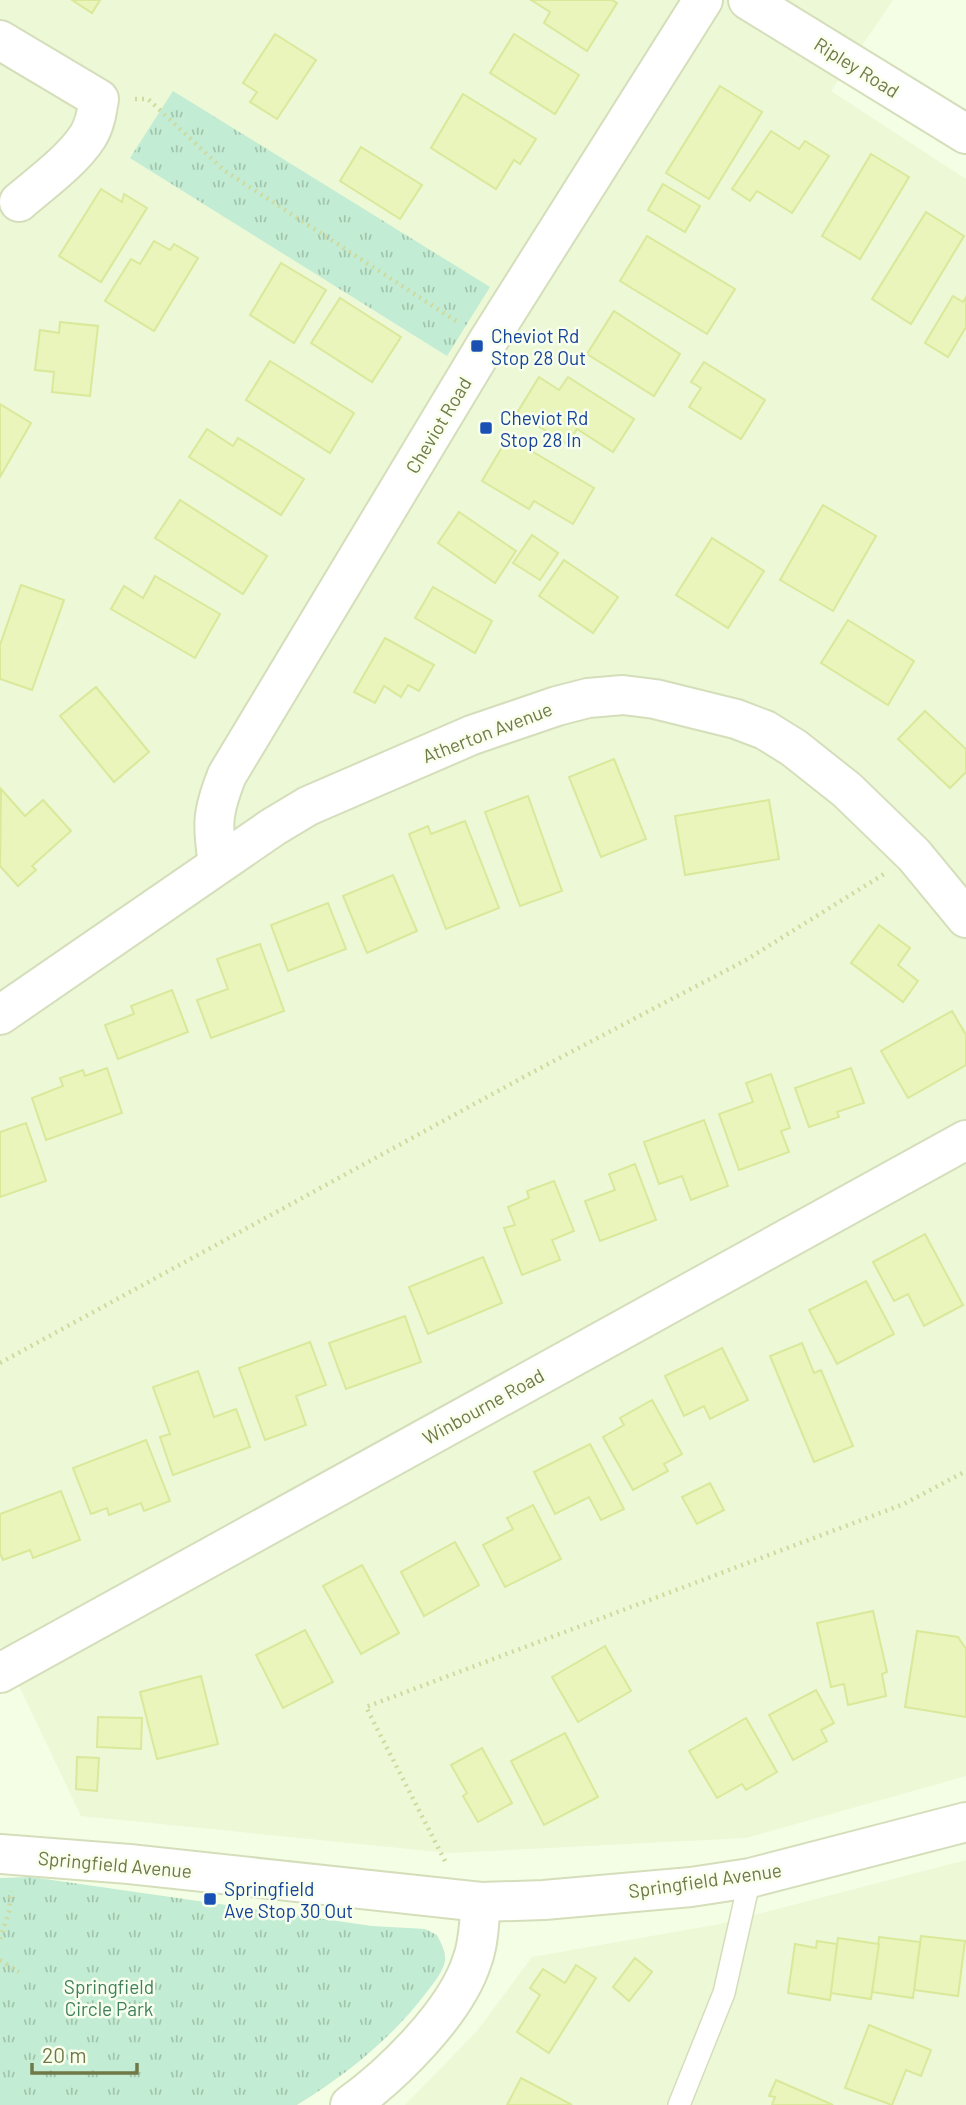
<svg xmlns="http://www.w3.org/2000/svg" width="966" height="2105" font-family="Barlow,sans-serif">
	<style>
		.residential { fill: #ecf8d6 }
		.park { fill: url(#park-tufts) }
		.building { fill: #e9f5bb; stroke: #dae89a; stroke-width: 2 }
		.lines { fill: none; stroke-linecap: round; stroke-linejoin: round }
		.service-casing { stroke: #d5deba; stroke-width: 24 }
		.minor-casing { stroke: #d5deba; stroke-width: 42 }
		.tertiary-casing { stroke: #d5deba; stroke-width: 42 }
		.path { stroke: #cfda9e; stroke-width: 4.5; stroke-dasharray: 2 5; stroke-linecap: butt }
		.service { stroke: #fff; stroke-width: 21 }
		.minor { stroke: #fff; stroke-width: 38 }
		.tertiary { stroke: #fff; stroke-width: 38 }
		.transit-dot { fill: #1a4fb4; stroke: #f8ffed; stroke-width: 2.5 }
		.labels { text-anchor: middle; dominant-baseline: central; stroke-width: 5; stroke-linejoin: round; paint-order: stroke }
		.street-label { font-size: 19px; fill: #717848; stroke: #f8ffed }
		.transit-label { font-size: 19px; fill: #164399; stroke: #f8ffed; text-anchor: start }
		.park-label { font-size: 19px; fill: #3f7f5f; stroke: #f8ffed }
	</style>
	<defs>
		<pattern id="park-tufts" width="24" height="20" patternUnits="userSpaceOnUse" patternTransform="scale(1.75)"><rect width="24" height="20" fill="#c2ecd3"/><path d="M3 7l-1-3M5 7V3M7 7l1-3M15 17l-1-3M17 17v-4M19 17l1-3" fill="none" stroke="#a2c4ad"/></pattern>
	</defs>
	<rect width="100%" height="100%" fill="#f4fee5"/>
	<g class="residential">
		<path d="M0 0H893L831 91 966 179V1776L746 1838 449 1853 81 1816 0 1646Z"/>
		<path d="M966 1860V2105H405L477 2031 532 1957 720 1924Z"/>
	</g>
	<g class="park">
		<path d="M173 91 490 287 447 356 130 158Z"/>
		<path d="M31 1877 372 1926 425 1929 437 1935C441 1943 446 1952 445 1961 443 1972 433 1984 426 1993 391 2039 346 2075 297 2105H0V1878Z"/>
	</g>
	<g class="building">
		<path d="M72 0H100L92 13Z"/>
		<path d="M531 0H612L617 3 587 51 544 23 550 12Z"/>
		<path d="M275 34 316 60 277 119 250 102 257 92 243 83Z"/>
		<path d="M514 34 579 75 555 114 490 73Z"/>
		<path d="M720 86 762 112 709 199 666 173Z"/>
		<path d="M463 94 536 139 520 164 514 160 496 189 431 148Z"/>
		<path d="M771 131 799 149 805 141 829 156 792 213 757 191 750 201 732 189Z"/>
		<path d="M361 147 422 185 400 219 340 181Z"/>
		<path d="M871 154 909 177 860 259 822 236Z"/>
		<path d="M663 184 700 206 685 232 648 210Z"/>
		<path d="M101 189 122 202 124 194 147 208 101 282 59 256Z"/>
		<path d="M926 212 964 236 911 324 872 299Z"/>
		<path d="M647 236 735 289 707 334 620 281Z"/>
		<path d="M154 241 170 250 174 244 198 258 154 331 105 301 131 259 140 264Z"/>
		<path d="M281 263 326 290 294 343 250 315Z"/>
		<path d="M953 296 963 302 966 297V327L948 357 925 343Z"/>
		<path d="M340 298 401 337 372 382 311 343Z"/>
		<path d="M614 311 680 354 654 396 587 354Z"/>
		<path d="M60 322 98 326 90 396 52 392 54 372 35 370 40 330 59 333Z"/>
		<path d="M270 361 354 413 330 453 246 400Z"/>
		<path d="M704 362 765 400 741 439 689 407 701 388 691 382Z"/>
		<path d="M539 377 559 390 568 377 634 419 613 452 577 429 567 444 517 413Z"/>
		<path d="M0 404 31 423 0 477Z"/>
		<path d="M207 429 233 446 238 438 304 479 281 515 189 457Z"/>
		<path d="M508 437 594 488 573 524 534 501 529 509 482 481Z"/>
		<path d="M180 500 267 556 243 594 155 538Z"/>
		<path d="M823 505 876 536 833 611 780 580Z"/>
		<path d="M459 512 516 551 495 583 438 543Z"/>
		<path d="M532 535 558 553 540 580 513 563Z"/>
		<path d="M712 538 764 571 728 628 676 595Z"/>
		<path d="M564 560 618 597 593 633 539 596Z"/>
		<path d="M155 576 220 614 195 658 111 609 124 586 143 598Z"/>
		<path d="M21 585 64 600 32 690 0 679V645Z"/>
		<path d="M433 587 492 621 475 653 415 618Z"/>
		<path d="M848 620 914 661 888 705 821 663Z"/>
		<path d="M385 638 434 665 419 691 408 685 401 697 384 686 375 703 354 692Z"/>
		<path d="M96 687 149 752 114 782 60 716Z"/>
		<path d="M925 711 966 749V772L950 788 898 739Z"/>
		<path d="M614 759 646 839 601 857 569 777Z"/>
		<path d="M1 789 25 816 43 800 71 831 32 866 36 870 18 886 0 866Z"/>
		<path d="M528 796 562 891 520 906 485 812Z"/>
		<path d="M769 800 779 859 685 875 675 816Z"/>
		<path d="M465 821 499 908 446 929 409 834 428 826 431 834Z"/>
		<path d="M393 875 417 931 367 953 343 896Z"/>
		<path d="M328 903 346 949 288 971 271 925Z"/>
		<path d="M879 925 910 948 898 965 918 981 903 1002 851 963Z"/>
		<path d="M260 944 284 1011 211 1038 197 1000 228 989 217 959Z"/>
		<path d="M172 990 188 1032 118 1059 105 1025 134 1014 131 1006Z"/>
		<path d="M952 1011 966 1035V1065L908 1098 881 1051Z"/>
		<path d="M107 1068 122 1113 46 1140 32 1098 63 1086 60 1078 83 1070 85 1076Z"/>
		<path d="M851 1068 864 1103 837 1112 839 1117 809 1127 795 1088Z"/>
		<path d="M771 1074 790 1128 781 1131 789 1152 739 1170 719 1114 753 1102 746 1083Z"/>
		<path d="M704 1120 728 1186 691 1200 682 1176 659 1184 644 1142Z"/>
		<path d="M26 1123 46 1181 0 1197V1132Z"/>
		<path d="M635 1164 656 1220 600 1241 585 1201 615 1190 609 1174Z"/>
		<path d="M554 1181 574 1231 552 1240 560 1260 522 1275 504 1228 515 1225 508 1207 529 1198 527 1191Z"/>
		<path d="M925 1234 963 1305 924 1326 908 1294 894 1301 873 1262Z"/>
		<path d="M483 1257 502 1303 428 1334 409 1287Z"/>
		<path d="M866 1281 894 1334 837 1364 809 1310Z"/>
		<path d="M405 1316 421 1362 346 1389 329 1343Z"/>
		<path d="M310 1342 326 1385 296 1396 306 1425 265 1440 239 1368Z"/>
		<path d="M802 1343 814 1373 821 1370 853 1446 814 1462 770 1356Z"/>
		<path d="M722 1348 748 1400 710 1419 704 1406 684 1416 665 1376Z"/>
		<path d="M198 1371 214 1417 236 1409 250 1447 173 1475 160 1437 170 1434 153 1387Z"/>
		<path d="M652 1400 682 1454 664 1464 668 1471 633 1490 603 1437 624 1425 620 1418Z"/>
		<path d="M146 1440 170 1501 144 1511 141 1503 109 1515 107 1508 91 1514 73 1468Z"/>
		<path d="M590 1444 624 1509 601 1520 589 1497 555 1514 534 1472Z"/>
		<path d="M710 1483 724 1510 697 1524 682 1497Z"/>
		<path d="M61 1491 80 1540 33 1558 30 1550 3 1560 0 1553V1514Z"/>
		<path d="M533 1505 561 1559 505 1587 483 1545 513 1529 507 1518Z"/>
		<path d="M455 1542 479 1585 424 1616 401 1572Z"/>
		<path d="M362 1565 399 1633 361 1654 323 1586Z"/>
		<path d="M873 1611 887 1672 882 1674 886 1696 848 1705 844 1684 831 1687 817 1623Z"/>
		<path d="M305 1630 333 1682 283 1708 256 1655Z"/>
		<path d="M917 1631 958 1637 966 1649V1717L905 1707Z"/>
		<path d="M605 1646 631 1691 578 1722 552 1677Z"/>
		<path d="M201 1676 218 1744 157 1759 140 1692Z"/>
		<path d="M816 1690 834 1723 821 1730 827 1741 793 1760 769 1715Z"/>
		<path d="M98 1717 142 1718 141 1749 97 1747Z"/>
		<path d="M746 1718 777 1772 746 1790 742 1784 717 1798 689 1751Z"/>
		<path d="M565 1733 598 1797 544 1825 511 1761Z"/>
		<path d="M482 1748 512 1803 478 1822 463 1796 467 1793 451 1765Z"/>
		<path d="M77 1757 99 1758 97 1791 76 1789Z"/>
		<path d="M921 1936 965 1941 958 1996 914 1990Z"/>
		<path d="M879 1937 920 1942 913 1998 872 1992Z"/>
		<path d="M838 1938 879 1944 871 1999 830 1993Z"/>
		<path d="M817 1941 837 1944 830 2000 788 1993 795 1944 816 1948Z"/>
		<path d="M635 1958 652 1972 629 2001 613 1987Z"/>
		<path d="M576 1965 596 1978 549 2053 517 2032 540 1995 530 1988 543 1969 565 1983Z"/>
		<path d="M869 2025 931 2050 921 2076 906 2070 892 2105 845 2088Z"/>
		<path d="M521 2078 572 2105H507Z"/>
		<path d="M776 2080 833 2105H772L775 2097 769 2096Z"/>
	</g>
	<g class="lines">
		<g class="service-casing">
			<path id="service" d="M679 2105 724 1993 750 1878"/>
		</g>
		<g class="minor-casing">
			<g id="minor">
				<path d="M748 0 966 134"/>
				<path d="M0 40 99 99C97 111 95 125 88 136 72 161 41 183 19 202"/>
				<path d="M218 864C212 824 212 813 227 775L488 341 703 0"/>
				<path d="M0 1015 273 827 308 806 472 735 557 706 588 698 623 695 655 699 736 719 765 730 794 748 847 790 914 855 966 918"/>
				<path d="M0 1673 966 1140"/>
				<path d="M350 2105C393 2074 456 2012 472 1961 479 1943 479 1921 481 1902"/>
			</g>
		</g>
		<g class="tertiary-casing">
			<path id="tertiary" d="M0 1854 129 1864 481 1902 544 1900 691 1887 750 1878 966 1822"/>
		</g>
		<g class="path">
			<path d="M135 99H148L225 171 456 321"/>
			<path d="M0 1363 531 1073 746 960 884 874"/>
			<path d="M445 1861 366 1707 904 1504 966 1471"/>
			<path d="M0 1939 9 1912 11 1891"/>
			<path d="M0 1960 19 1972"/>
		</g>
		<use href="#service" class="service"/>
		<use href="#minor" class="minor"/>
		<use href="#tertiary" class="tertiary"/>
	</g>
	<g class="transit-dot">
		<rect x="470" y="339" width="14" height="14" rx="3.5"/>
		<rect x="479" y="421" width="14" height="14" rx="3.5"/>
		<rect x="203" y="1892" width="14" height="14" rx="3.5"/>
	</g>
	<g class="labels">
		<g class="street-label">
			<text transform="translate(857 67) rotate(32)">Ripley Road</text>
			<text transform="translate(438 425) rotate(-59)">Cheviot Road</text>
			<text transform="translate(487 732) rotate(-21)">Atherton Avenue</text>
			<text transform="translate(483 1406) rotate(-29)">Winbourne Road</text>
			<text transform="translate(115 1864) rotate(5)">Springfield Avenue</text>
			<text transform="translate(705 1880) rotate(-8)">Springfield Avenue</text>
		</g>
		<g class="transit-label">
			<text x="491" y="335">Cheviot Rd<tspan x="491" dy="22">Stop 28 Out</tspan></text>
			<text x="500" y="417">Cheviot Rd<tspan x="500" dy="22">Stop 28 In</tspan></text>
			<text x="224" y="1888">Springfield<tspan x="224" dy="22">Ave Stop 30 Out</tspan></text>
		</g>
		<g class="park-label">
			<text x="109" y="1986">Springfield<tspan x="109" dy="22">Circle Park</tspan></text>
		</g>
	</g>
	<path d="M32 2063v10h105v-10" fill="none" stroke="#717848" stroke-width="3.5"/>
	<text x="42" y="2063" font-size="21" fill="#717848" stroke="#f8ffed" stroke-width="5" paint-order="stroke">20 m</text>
</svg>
